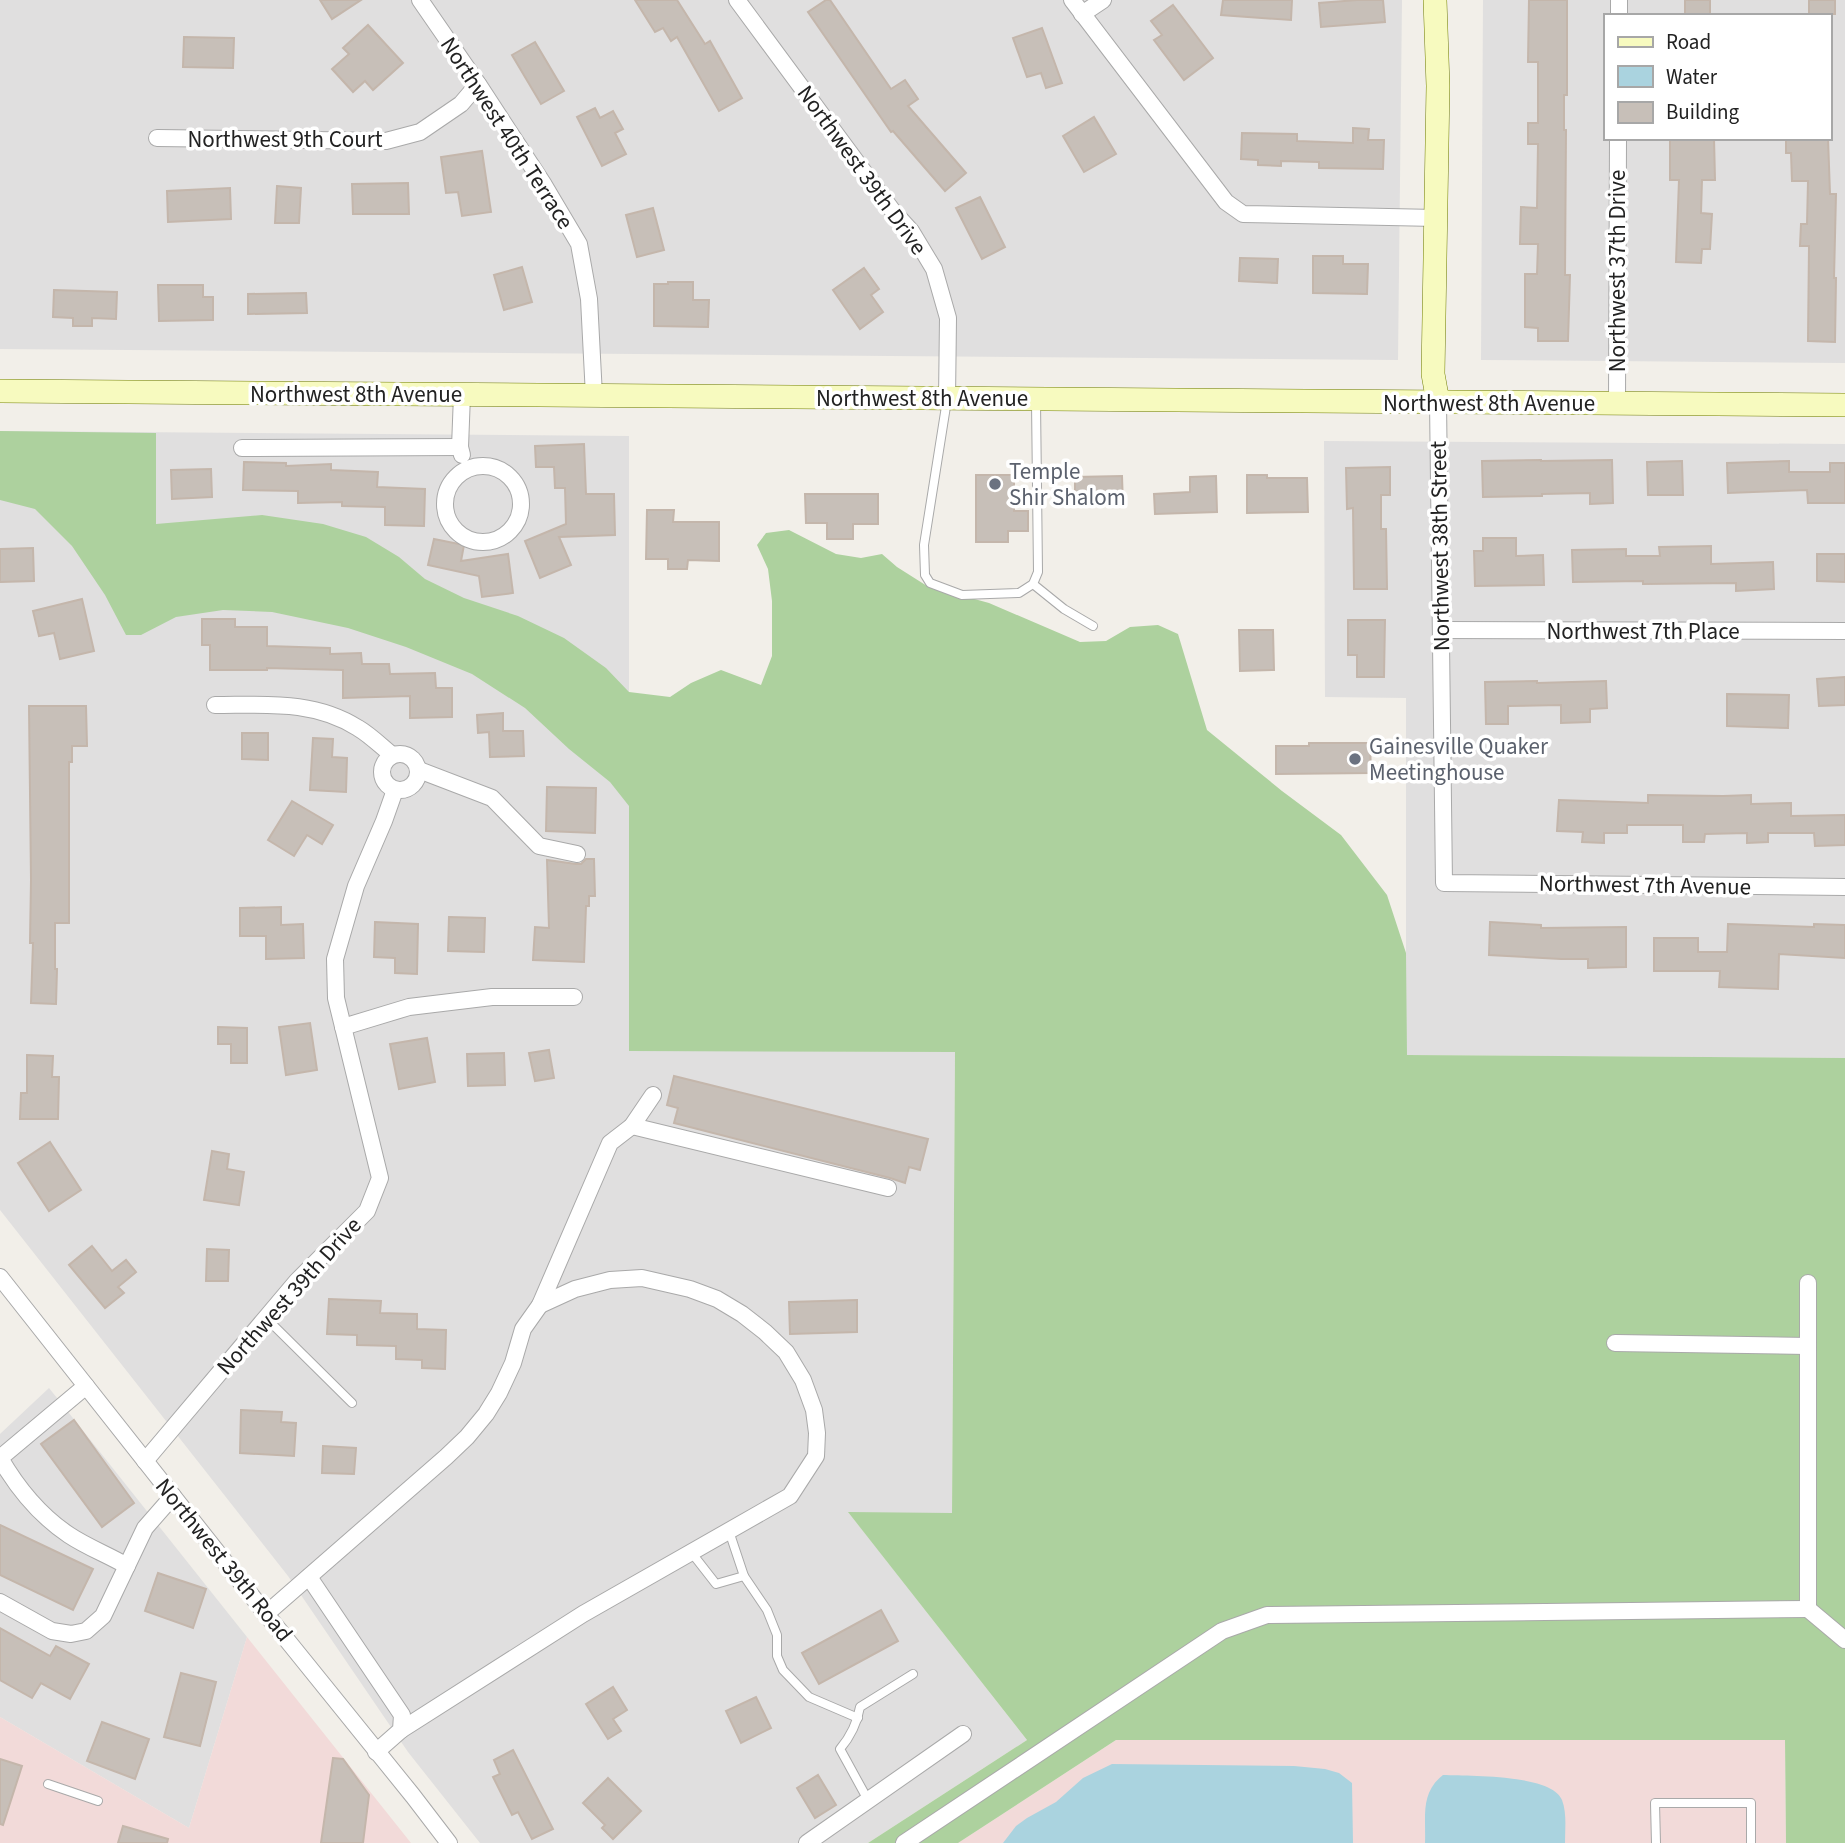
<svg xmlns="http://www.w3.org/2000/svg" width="1845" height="1843" font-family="'Source Sans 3',sans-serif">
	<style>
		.residential { fill: #e0dfdf; fill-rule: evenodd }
		.commercial { fill: #f2dad9 }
		.forest { fill: #add19e }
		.water { fill: #aad3df }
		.building { fill: #c7bfb8; stroke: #c4b6ab; stroke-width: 2 }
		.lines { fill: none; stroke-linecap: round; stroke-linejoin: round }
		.lane-casing { stroke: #a9a9a9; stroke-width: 10 }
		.street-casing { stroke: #a9a9a9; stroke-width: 18 }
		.secondary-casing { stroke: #707d05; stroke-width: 24 }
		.lane { stroke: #fff; stroke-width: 8 }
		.street { stroke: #fff; stroke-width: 16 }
		.secondary { stroke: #f7fabf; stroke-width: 23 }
		.worship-dot { fill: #6b7280; stroke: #fff; stroke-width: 2.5 }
		.labels { text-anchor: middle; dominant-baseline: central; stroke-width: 7; stroke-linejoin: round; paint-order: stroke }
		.street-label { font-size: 23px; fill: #222; stroke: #fff }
		.worship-label { font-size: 23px; fill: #5b616d; stroke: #fff; text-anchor: start }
	</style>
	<rect width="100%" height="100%" fill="#f2efe9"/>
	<g class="residential">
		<path d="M0 0H1402L1398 360 0 349Z"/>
		<path d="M1483 0H1845V363L1481 360ZM1605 16H1829V138H1605Z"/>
		<path d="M0 431 629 436V1050L955 1052 952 1514 849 1513 1027 1740 868 1843H480L408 1752 288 1576 0 1210Z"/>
		<path d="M1324 441 1845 444V1058L1406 1055V698L1325 697Z"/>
		<path d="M49 1388 247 1637 189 1828 0 1717V1434Z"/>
	</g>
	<g class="commercial">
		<path d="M247 1637 411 1843H0V1717L189 1828Z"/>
		<path d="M1116 1740H1785L1786 1843H958Z"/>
	</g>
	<path class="forest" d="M0 431 156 433V524L262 515 323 524 366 537 399 557 425 579 464 598 518 616 564 638 606 668 629 692 670 697 691 683 721 670 761 685 772 656V601L768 569 757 545 766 533 789 530 836 554 861 558 882 554 897 567 927 586 989 603 1080 642 1106 641 1130 627 1158 625 1178 634 1207 730 1282 791 1341 835 1387 895 1406 953 1407 1055 1845 1058V1843H1786L1785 1740H1116L958 1843H868L1027 1740 848 1512 952 1513 955 1052 629 1051V806L610 782 569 749 525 708 472 674 406 647 348 628 272 612 223 610 176 617 141 635H126L105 595 72 546 35 509 0 500Z"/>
	<g class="water">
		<path d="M1112 1764 1294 1766 1325 1769 1339 1773 1352 1783 1353 1843H1003L1016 1826 1027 1818 1056 1802 1083 1778Z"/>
		<path d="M1443 1775C1468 1776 1552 1774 1562 1800 1567 1813 1565 1829 1565 1843H1425C1426 1816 1420 1793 1443 1775Z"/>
	</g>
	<g class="building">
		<path d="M320 0H361L332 19Z"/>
		<path d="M635 0H677L705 44 710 41 742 98 719 111 677 37 671 41 663 28 655 32Z"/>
		<path d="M826 0H830L891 89 905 80 918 99 908 106 966 173 945 191 893 131 891 132 808 12Z"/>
		<path d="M1223 0H1292L1291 20 1221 15Z"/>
		<path d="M1357 0H1383L1385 22 1321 27 1319 3Z"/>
		<path d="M1529 0H1567V95H1564V130H1566L1565 275H1570L1568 341H1538V328L1525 327V274H1537L1538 244H1520L1521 207 1537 208 1538 144H1528V123H1538V62H1528Z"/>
		<rect x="1685" y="0" width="25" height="14"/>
		<rect x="1809" y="0" width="26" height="14"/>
		<path d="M1173 5 1213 58 1184 80 1154 40 1162 35 1151 21Z"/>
		<path d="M368 25 403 63 373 90 365 81 353 92 332 69 349 54 343 48Z"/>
		<path d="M1042 28 1062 83 1046 88 1041 73 1027 77 1013 38Z"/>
		<path d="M184 37 234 38 233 68 183 67Z"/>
		<path d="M535 42 564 91 541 104 512 55Z"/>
		<path d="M595 108 600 118 613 111 623 129 615 133 626 154 602 166 577 117Z"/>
		<path d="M1094 117 1116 154 1084 172 1063 136Z"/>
		<path d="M1353 128 1369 129 1368 140H1384L1383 169 1319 168V162L1281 161V166L1258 165V160L1241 159 1242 133 1297 134V141L1353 143Z"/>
		<path d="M1670 138H1714L1715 180H1702L1701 213 1712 214 1710 249H1702L1701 263 1676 262 1679 180H1670Z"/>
		<path d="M1786 138H1828L1830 194H1836L1834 278H1836L1835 342 1808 341 1809 246H1800L1801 224H1807L1808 181H1792L1791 153H1786Z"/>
		<path d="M482 151 491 212 462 216 458 192 446 193 441 157Z"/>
		<path d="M408 183 409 214H353L352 184Z"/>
		<path d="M277 186 301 188 299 223H275Z"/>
		<path d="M230 188 231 219 168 222 167 191Z"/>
		<path d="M980 197 1005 247 982 259 956 208Z"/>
		<path d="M653 208 664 250 637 257 626 215Z"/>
		<path d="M1313 256H1343V264H1368L1367 294 1313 293Z"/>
		<path d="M1240 258 1278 259 1277 283 1239 281Z"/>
		<path d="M522 267 532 302 504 310 494 275Z"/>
		<path d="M864 268 879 289 871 295 883 312 860 329 833 290Z"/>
		<path d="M668 282H693V300H709L708 327 654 326V284H668Z"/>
		<path d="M158 285H203V297H213V320L159 321Z"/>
		<path d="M54 290 117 292 116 319 92 318V326H73V318L53 317Z"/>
		<path d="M306 293 307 313 248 314V294Z"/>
		<path d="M584 444 586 494H614L615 535 559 537 571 565 540 578 525 541 566 524 565 488H555L554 467H536L535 446Z"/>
		<path d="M1541 460V461L1612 460 1613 503 1590 504V493L1542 494V496L1483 497 1482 461Z"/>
		<path d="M1682 461 1683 495H1648L1647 462Z"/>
		<path d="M1789 461V472H1830V463H1845V503H1808L1807 490 1728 493 1727 463Z"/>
		<path d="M244 462 286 463V466L331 464V470L378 472 377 487 425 489 424 526 385 525V507L342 506V502L298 503V491L243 490Z"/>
		<path d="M1390 467V495H1381V529H1386L1387 589H1354L1353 508 1347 509 1346 468Z"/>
		<path d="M211 469 212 497 172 499 171 470Z"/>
		<path d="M976 475H1014V511H1028V531H1008V542H976Z"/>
		<path d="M1247 475H1267V478H1307L1308 512 1247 513Z"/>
		<path d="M1122 476 1123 505 1075 506V477Z"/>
		<path d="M1216 476 1217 512 1155 514 1154 494 1190 492V477Z"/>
		<path d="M805 494H878V524H853V539H827V523H806Z"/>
		<path d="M647 510H674L673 522H719V561L688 560 687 569H668V559H646Z"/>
		<path d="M1483 538H1516V556L1543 555 1544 585 1475 586 1474 551H1483Z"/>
		<path d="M434 539 464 545 461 561 508 554 513 593 482 597 479 576 428 565Z"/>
		<path d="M1711 546V564L1773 562 1774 589 1736 591V583L1643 584V581L1573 582 1572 550 1626 549V556H1660L1659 547Z"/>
		<path d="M33 548 34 581 0 582V549Z"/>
		<path d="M1817 554H1845V582L1817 581Z"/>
		<path d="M82 599 94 651 60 659 54 633 39 636 33 611Z"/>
		<path d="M202 619H235V627H267V646L330 648V654L361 653 362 664H389L390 674 435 673 436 688H452V717L410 718V696L343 698V670L267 668V670H210V645H202Z"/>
		<path d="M1348 620H1385L1384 677H1357V655H1348Z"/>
		<path d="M1239 630H1273L1274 670 1240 671Z"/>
		<path d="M1845 677V705L1819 706 1817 679Z"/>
		<path d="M1537 681V683L1606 681 1607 708 1590 709V722L1561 723V705L1508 706V724H1486L1485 682Z"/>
		<path d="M1727 694 1789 695 1788 728 1727 726Z"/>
		<path d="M29 706H86L87 746H72V762H69V923H55V969H57L56 1004 31 1003 33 943H30L31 880Z"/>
		<path d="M503 713V731H523L524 756 490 757 489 732 478 733 477 715Z"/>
		<path d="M242 733H268V760L242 759Z"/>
		<path d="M313 738 333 739 332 757 347 758 346 792 310 790Z"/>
		<path d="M1309 743H1370L1371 773 1276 774V746H1309Z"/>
		<path d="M547 787 596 788 595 833 546 831Z"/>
		<path d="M1648 795 1723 796 1751 795V804L1791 803V816L1845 815V845L1815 846 1814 833H1768V842L1747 843V833L1705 834 1704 842H1683V825H1627V833H1604V843L1582 842 1583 832 1557 831 1559 800 1648 803Z"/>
		<path d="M292 801 333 825 322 844 307 835 294 856 268 840Z"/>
		<path d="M586 859H594L595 896H589V906H586L584 962 533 960 535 927 549 928 547 860 576 864H581Z"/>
		<path d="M281 907V925L303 924 304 958 266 959V936H240V908Z"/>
		<path d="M449 917 485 918 484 952 448 951Z"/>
		<path d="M375 922 418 924 417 974 395 973V958L374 957Z"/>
		<path d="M1490 922 1541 925V928L1626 927V967L1588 968V959H1561L1489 955Z"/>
		<path d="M1728 924 1814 927V924L1845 925V958L1779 954 1778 989 1719 987 1720 971H1654V938H1698V952H1727Z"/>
		<path d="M310 1023 317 1070 286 1075 279 1027Z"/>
		<path d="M218 1027 247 1028V1063H231V1044H218Z"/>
		<path d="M427 1038 435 1082 399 1089 390 1044Z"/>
		<path d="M549 1050 554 1078 535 1081 529 1053Z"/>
		<path d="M504 1053 505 1085 468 1086 467 1054Z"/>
		<path d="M27 1055 53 1056 52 1077H59L58 1119H20L21 1093H27Z"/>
		<path d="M674 1076 928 1139 920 1170 909 1167 905 1183 890 1178 674 1123 678 1108 667 1105Z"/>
		<path d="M50 1142 81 1190 49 1211 18 1163Z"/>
		<path d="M212 1151 229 1154 227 1169 244 1172 239 1205 204 1200Z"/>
		<path d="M92 1246 112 1271 126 1260 136 1272 118 1287 124 1293 105 1308 69 1265Z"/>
		<path d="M207 1249 229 1250 228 1281H206Z"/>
		<path d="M329 1299 381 1301 380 1313 417 1314V1329L446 1330 445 1369 422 1368V1360L396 1359V1346L357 1345V1335L327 1334Z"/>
		<path d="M857 1300V1332L790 1334 789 1302Z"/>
		<path d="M241 1410 282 1412 281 1422 296 1423 294 1456 240 1453Z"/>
		<path d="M74 1420 134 1503 102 1527 41 1444Z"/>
		<path d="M323 1446 356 1448 354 1474 322 1473Z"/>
		<path d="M0 1525 93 1569 73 1610 0 1575Z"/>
		<path d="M158 1573 206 1589 193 1628 145 1611Z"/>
		<path d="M881 1610 898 1641 819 1684 802 1653Z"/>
		<path d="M0 1628 50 1656 56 1646 89 1664 70 1699 41 1683 32 1698 0 1680Z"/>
		<path d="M181 1673 216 1682 200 1746 164 1737Z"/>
		<path d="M613 1687 627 1710 613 1719 621 1731 608 1739 586 1704Z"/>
		<path d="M756 1697 771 1728 741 1743 726 1711Z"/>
		<path d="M102 1722 149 1739 135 1779 87 1761Z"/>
		<path d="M513 1750 553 1829 532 1839 518 1812 512 1815 493 1777 500 1774 494 1760Z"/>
		<path d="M333 1758 343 1759 369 1795 363 1843H321Z"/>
		<path d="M0 1759 22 1766 3 1825 0 1824Z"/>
		<path d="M818 1775 836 1805 815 1818 797 1788Z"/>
		<path d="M608 1778 641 1811 613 1839 602 1828 605 1825 583 1803Z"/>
		<path d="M123 1826 168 1839 167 1843H118Z"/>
	</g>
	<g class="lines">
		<g class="lane-casing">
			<g id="lane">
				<path d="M947 400 924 545 925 575 930 583 962 595 1019 593 1033 584 1038 572 1036 402"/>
				<path d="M1033 584 1064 609 1093 626"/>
				<path d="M266 1318 352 1403"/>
				<path d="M691 1552 716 1584 744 1576 729 1531"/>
				<path d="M744 1576 767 1610 777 1635V1656L783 1670 809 1697 858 1718"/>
				<path d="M48 1784 98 1801"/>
				<path d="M868 1800 840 1749C851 1736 857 1724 860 1707L913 1674"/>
				<path d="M1656 1843 1655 1803H1751V1843"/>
			</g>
		</g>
		<g class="street-casing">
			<g id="street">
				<path d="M420 0 478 84 544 185 579 244 589 299 594 396"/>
				<path d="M737 0 892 210 911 231 934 269 948 318 947 399"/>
				<path d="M1072 0 1226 202 1243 214 1436 218"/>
				<path d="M1082 14 1103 0"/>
				<path d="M1619 16V0"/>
				<path d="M157 138 386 141 420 132 461 104 478 84"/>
				<path d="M462 395 460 447 462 455"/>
				<path d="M1438 402 1444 883 1845 887"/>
				<path d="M1617 403 1618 138"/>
				<path d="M242 448 460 447"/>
				<circle cx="483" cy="504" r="38"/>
				<path d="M1442 630 1845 631"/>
				<path d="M215 705C266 705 314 700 358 728 370 735 381 746 392 755"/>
				<circle cx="400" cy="772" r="18"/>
				<path d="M419 770 492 798 539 846 577 854"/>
				<path d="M343 1027 409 1007 492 997H574"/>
				<path d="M632 1126 888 1188"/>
				<path d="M0 1277 266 1614 413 1796 449 1843"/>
				<path d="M1808 1283V1609L1845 1640"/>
				<path d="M1615 1343 1808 1346"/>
				<path d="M86 1386 0 1458C18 1489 39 1515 69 1535 87 1547 108 1555 127 1566"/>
				<path d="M145 1461 297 1281 367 1211 380 1178 336 998 335 959 356 886 384 821 395 790"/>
				<path d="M309 1577 402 1715 401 1730 376 1752"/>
				<path d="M0 1602 52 1631 71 1634 86 1631 103 1616 145 1528 173 1496"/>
				<path d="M266 1614 446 1457 467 1437 486 1414 499 1393 513 1363 523 1329 540 1305 610 1143 632 1126 653 1095"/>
				<path d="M401 1730 583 1614 790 1496 816 1456 817 1433 814 1410 803 1380 786 1352 765 1332 742 1314 717 1299 690 1289 642 1278 610 1280 575 1289 540 1305"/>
				<path d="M807 1843 963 1734"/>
				<path d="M904 1843 1222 1631 1267 1615 1808 1609"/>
			</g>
		</g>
		<g class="secondary-casing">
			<g id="secondary">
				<path d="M1435 0 1438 86 1433 374 1438 402"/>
				<path d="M0 391 1845 405"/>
			</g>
		</g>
		<use href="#lane" class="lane"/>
		<use href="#street" class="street"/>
		<use href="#secondary" class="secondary"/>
	</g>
	<g class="worship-dot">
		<circle cx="995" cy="484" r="7"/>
		<circle cx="1355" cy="759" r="7"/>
	</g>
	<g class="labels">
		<g class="street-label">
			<text transform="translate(507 133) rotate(57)">Northwest 40th Terrace</text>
			<text x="285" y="139">Northwest 9th Court</text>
			<text transform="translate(862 170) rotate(54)">Northwest 39th Drive</text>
			<text transform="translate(1617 271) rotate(-90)">Northwest 37th Drive</text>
			<text x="356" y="394">Northwest 8th Avenue</text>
			<text x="922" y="398">Northwest 8th Avenue</text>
			<text x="1489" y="403">Northwest 8th Avenue</text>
			<text transform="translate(1440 546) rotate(-91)">Northwest 38th Street</text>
			<text x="1643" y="631">Northwest 7th Place</text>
			<text transform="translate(1645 885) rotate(1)">Northwest 7th Avenue</text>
			<text transform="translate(289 1296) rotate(-48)">Northwest 39th Drive</text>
			<text transform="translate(224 1560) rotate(51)">Northwest 39th Road</text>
		</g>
		<g class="worship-label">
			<text x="1009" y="471">Temple<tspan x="1009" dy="26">Shir Shalom</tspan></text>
			<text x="1369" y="746">Gainesville Quaker<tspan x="1369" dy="26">Meetinghouse</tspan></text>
		</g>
	</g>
	<rect x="1604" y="14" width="228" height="126" fill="#ffffff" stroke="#a7a7a7" stroke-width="2"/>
	<rect x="1618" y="37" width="35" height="10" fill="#f7fabf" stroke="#a7a7a7" stroke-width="2"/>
	<text x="1666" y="49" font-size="21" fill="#222222">Road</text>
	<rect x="1618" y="66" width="35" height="21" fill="#aad3df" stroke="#a7a7a7" stroke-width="2"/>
	<text x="1666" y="84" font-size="21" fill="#222222">Water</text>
	<rect x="1618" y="102" width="35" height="21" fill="#c7bfb8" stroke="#a7a7a7" stroke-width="2"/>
	<text x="1666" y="119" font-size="21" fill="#222222">Building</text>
</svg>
